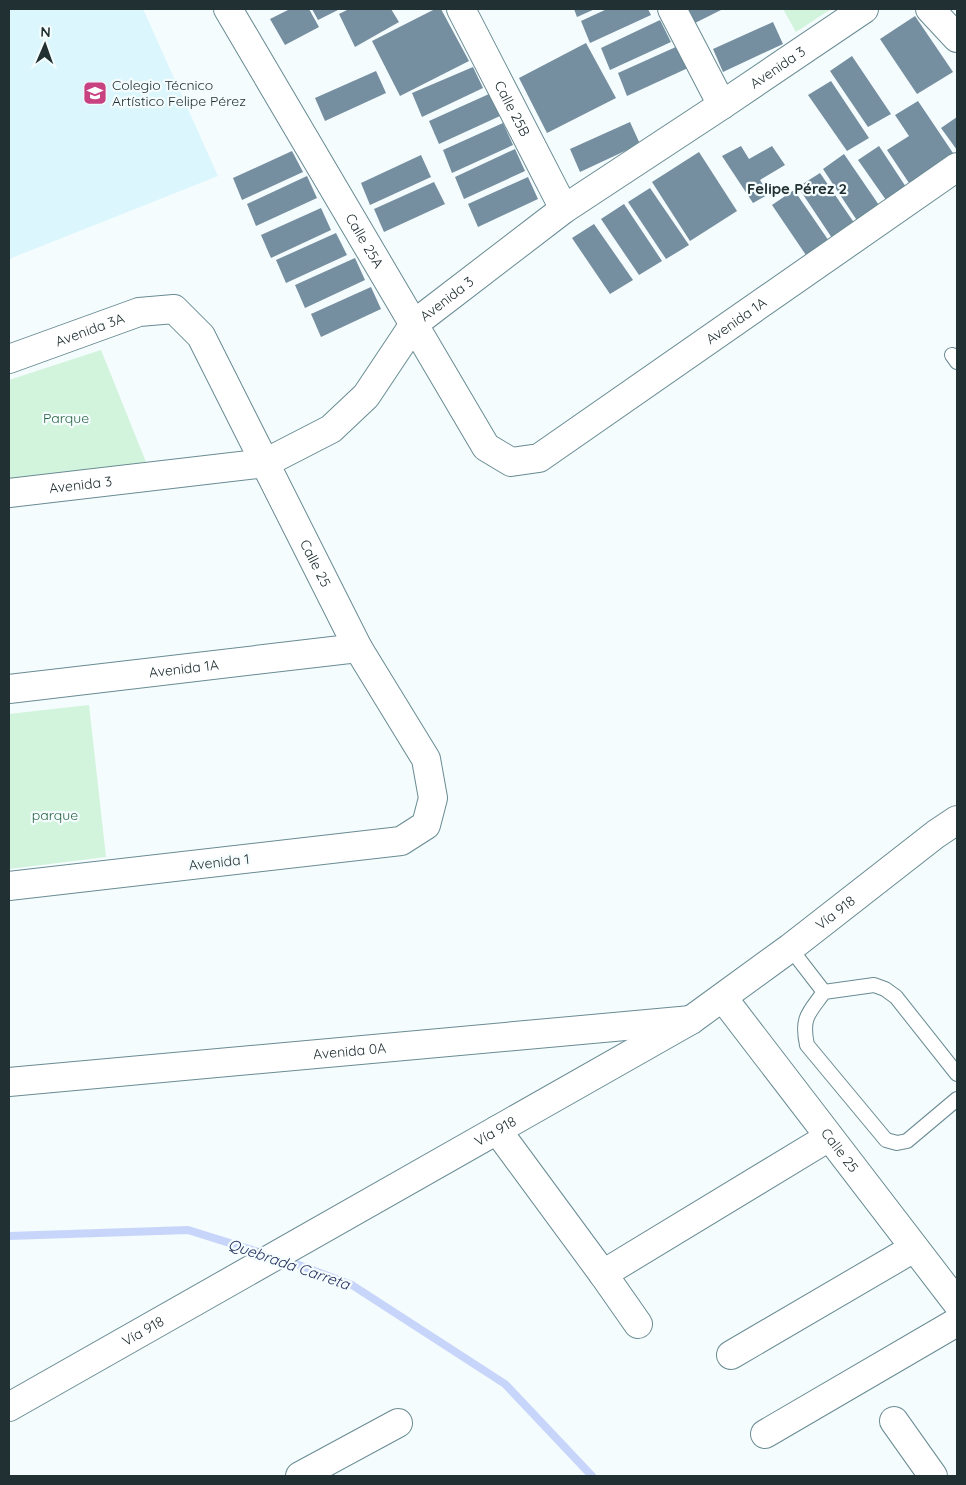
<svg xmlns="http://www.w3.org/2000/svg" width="966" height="1485" font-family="Quicksand,sans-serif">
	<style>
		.built { fill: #dbf7fd }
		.green { fill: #d2f4dc }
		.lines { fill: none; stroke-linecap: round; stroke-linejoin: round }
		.stream { stroke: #c8d5fa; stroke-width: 8 }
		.building { fill: #758ea0 }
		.lane-casing { stroke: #698b93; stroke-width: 16 }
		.street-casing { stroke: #698b93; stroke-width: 30 }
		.secondary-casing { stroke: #698b93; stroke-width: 30 }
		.lane { stroke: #fff; stroke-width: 14 }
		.street { stroke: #fff; stroke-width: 28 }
		.secondary { stroke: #fff; stroke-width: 28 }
		.labels { text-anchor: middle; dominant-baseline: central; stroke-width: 4.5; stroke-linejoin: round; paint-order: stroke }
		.street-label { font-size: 14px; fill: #213033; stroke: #f4fcfd }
		.poi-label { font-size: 14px; fill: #213033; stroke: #f4fcfd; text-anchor: start }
		.park-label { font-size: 14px; fill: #2a6341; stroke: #f4fcfd }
		.neighbourhood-label { font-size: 15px; font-weight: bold; fill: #213033; stroke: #f4fcfd }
		.water-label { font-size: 15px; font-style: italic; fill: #23305e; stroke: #f4fcfd }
	</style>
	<rect width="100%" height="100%" fill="#f4fcfd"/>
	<path class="built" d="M9 9H143L218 176 9 259Z"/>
	<g class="green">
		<path d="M783 9H831L796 32Z"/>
		<path d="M101 350 146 462 9 480V380Z"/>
		<path d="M89 705 106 857 9 869V714Z"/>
	</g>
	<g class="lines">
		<g class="stream">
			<path d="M9 1236 188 1230 265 1254"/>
			<path d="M283 1259 352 1285 505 1384 592 1476"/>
		</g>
	</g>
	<g class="building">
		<path d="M290 9H309L319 27 285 45 270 19Z"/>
		<path d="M312 9H340L318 20Z"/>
		<path d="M349 9H391L399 22 355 47 339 14Z"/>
		<path d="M435 9H441L469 61 400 96 372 41Z"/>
		<path d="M574 9H595L577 17Z"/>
		<path d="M607 9H648L651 15 590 43 581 21Z"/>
		<path d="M688 9H723L695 23Z"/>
		<path d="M915 16 953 72 917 94 880 39Z"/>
		<path d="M660 20 671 42 610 70 601 48Z"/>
		<path d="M773 22 783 44 723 72 713 49Z"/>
		<path d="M586 43 616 98 547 133 519 78Z"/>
		<path d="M678 46 688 68 627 96 618 73Z"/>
		<path d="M852 56 891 114 868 127 830 71Z"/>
		<path d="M473 67 483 88 422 117 412 93Z"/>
		<path d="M376 71 386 93 325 121 315 98Z"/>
		<path d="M831 81 869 138 847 151 808 95Z"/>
		<path d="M489 94 500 116 439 144 429 121Z"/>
		<path d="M918 101 957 159 913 189 887 150 909 136 895 115Z"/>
		<path d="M957 117V150L941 128Z"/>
		<path d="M630 122 640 144 580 172 570 149Z"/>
		<path d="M503 123 513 145 452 173 443 150Z"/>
		<path d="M741 146 749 159 772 146 785 165 760 180 769 194 753 203 722 156Z"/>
		<path d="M879 146 906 187 886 200 858 160Z"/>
		<path d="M515 149 525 171 464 199 455 177Z"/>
		<path d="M292 151 303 172 242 200 233 178Z"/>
		<path d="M699 152 737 211 690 241 652 182Z"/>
		<path d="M844 154 883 211 860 225 823 169Z"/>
		<path d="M421 155 431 177 370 205 361 183Z"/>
		<path d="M820 173 859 230 836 244 798 187Z"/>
		<path d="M307 176 317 198 256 226 247 204Z"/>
		<path d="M528 177 538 199 478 227 468 204Z"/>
		<path d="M434 182 445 204 384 232 374 209Z"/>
		<path d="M650 188 689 245 666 259 628 202Z"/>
		<path d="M794 190 833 247 810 261 772 205Z"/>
		<path d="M624 204 662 261 639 275 601 219Z"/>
		<path d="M321 208 331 230 271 258 261 235Z"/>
		<path d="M594 224 633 280 610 294 572 238Z"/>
		<path d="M336 233 347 255 286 283 276 260Z"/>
		<path d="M355 258 365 280 305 308 295 285Z"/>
		<path d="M371 287 381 309 321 337 311 314Z"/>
	</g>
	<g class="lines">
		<g class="lane-casing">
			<g id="lane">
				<path d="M952 355 957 362"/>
				<path d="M790 948 824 992"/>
				<path d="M957 1074 896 997 885 989 874 985 824 992C809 1013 801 1017 807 1045L886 1140 897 1143 907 1141 957 1099"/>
			</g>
		</g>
		<g class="street-casing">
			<g id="street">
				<path id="s1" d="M228 9 486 447 511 462 539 458 957 167"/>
				<path id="s2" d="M461 9 564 209"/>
				<path d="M672 9 722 105"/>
				<path d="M930 9 957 38"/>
				<path id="s3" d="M9 359 139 312 174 309 201 336 358 648 426 759 433 798 426 825 401 841 9 886"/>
				<path id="s4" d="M9 493 265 463 331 429 366 396 414 324 564 209 722 105 864 9"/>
				<path id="s5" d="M9 689 358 648"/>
				<path id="s6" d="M723 998 957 1303"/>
				<path id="s7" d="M9 1082 691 1020"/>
				<path d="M497 1130 603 1274 638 1324"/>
				<path d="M603 1274 829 1137"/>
				<path d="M731 1355 914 1248"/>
				<path d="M894 1421 933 1476"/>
				<path d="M765 1434 957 1322"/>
				<path d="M300 1476 398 1423"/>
			</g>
		</g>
		<g class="secondary-casing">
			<g id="secondary">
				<path id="s8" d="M9 1407 691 1020 790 948 936 834 957 820"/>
			</g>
		</g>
		<use href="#lane" class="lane"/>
		<use href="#street" class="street"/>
		<use href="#secondary" class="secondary"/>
	</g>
	<defs>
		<g id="school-square" transform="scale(1.25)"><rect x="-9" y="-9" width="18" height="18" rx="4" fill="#c84180" stroke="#f4fcfd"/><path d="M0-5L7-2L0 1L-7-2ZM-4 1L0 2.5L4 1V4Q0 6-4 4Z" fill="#fff"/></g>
	</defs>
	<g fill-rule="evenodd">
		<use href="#school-square" x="95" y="93"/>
	</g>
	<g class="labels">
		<g class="street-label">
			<text stroke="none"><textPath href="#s4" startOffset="912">Avenida 3</textPath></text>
			<text stroke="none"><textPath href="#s2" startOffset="112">Calle 25B</textPath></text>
			<text stroke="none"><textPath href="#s1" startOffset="269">Calle 25A</textPath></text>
			<text stroke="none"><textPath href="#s4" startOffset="508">Avenida 3</textPath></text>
			<text stroke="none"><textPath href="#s1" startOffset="806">Avenida 1A</textPath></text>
			<text stroke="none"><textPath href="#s3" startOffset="86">Avenida 3A</textPath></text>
			<text stroke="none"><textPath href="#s4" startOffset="72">Avenida 3</textPath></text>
			<text stroke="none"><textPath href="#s3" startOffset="466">Calle 25</textPath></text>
			<text stroke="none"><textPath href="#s5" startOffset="176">Avenida 1A</textPath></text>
			<text transform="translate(219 862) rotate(-6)">Avenida 1</text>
			<text stroke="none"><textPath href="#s8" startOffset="964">Vía 918</textPath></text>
			<text stroke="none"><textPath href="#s7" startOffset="342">Avenida 0A</textPath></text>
			<text stroke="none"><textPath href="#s8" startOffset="559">Vía 918</textPath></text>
			<text stroke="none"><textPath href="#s6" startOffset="192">Calle 25</textPath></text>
			<text stroke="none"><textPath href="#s8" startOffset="154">Vía 918</textPath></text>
		</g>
		<g class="poi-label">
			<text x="112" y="85">Colegio Técnico<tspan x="112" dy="16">Artístico Felipe Pérez</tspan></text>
		</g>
		<g class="park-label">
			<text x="66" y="418">Parque</text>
			<text x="55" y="815">parque</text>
		</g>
		<g class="neighbourhood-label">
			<text x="797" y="188">Felipe Pérez 2</text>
		</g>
		<g class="water-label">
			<text transform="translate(289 1264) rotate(19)">Quebrada Carreta</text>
		</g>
	</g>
	<rect width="966" height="1485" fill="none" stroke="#213033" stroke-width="20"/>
	<g transform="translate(45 45) rotate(2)" stroke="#f4fcfd" stroke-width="4" paint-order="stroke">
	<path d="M0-4L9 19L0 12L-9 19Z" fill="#213033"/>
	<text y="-8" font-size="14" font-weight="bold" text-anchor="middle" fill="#213033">N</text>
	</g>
</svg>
